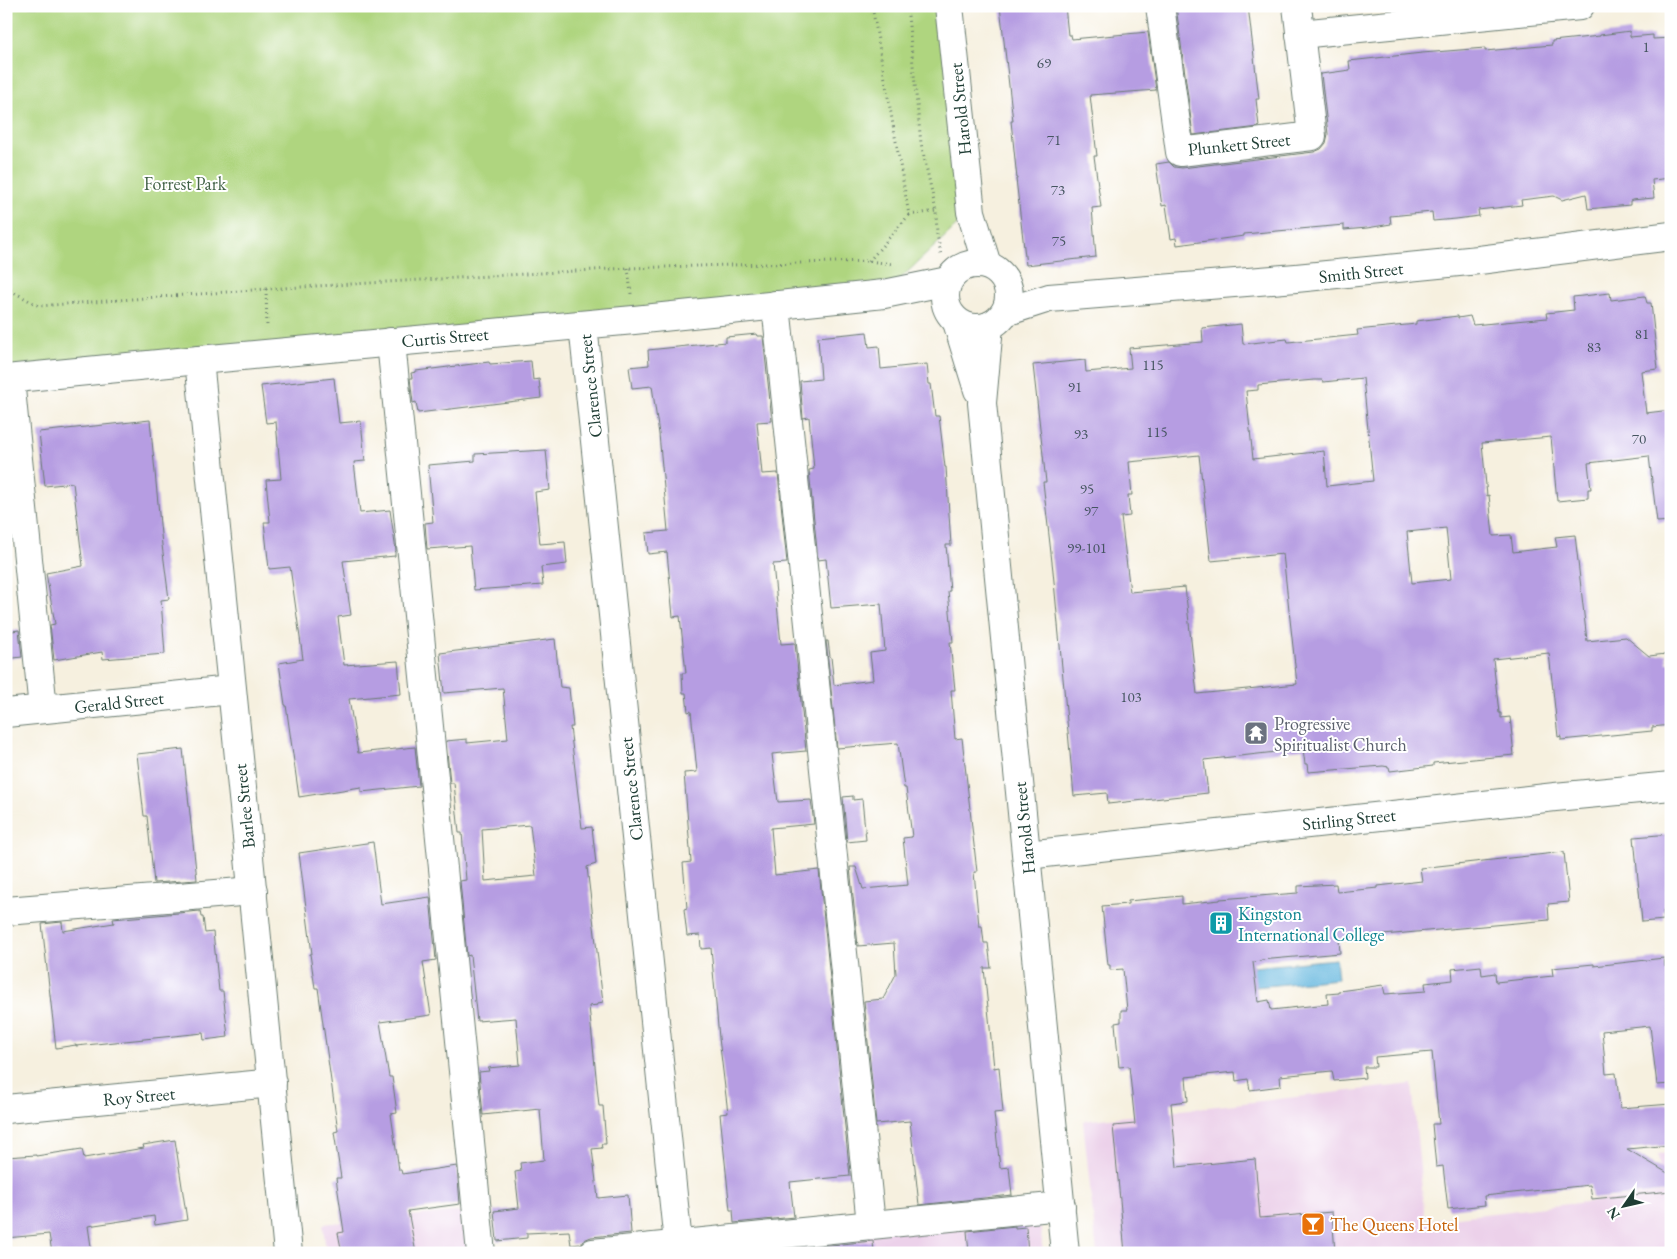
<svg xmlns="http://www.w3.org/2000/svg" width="1677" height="1259" font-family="'EB Garamond',serif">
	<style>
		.built { fill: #ecd1ea }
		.green { fill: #afd57f; stroke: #67895a }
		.water { fill: #62b6de; stroke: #407a89 }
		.building { fill: #b69de2; fill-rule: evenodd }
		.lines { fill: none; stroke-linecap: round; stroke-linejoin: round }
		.minor-casing { stroke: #6a7c70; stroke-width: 30 }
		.path { stroke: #6a7c70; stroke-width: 3; stroke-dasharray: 1 4; stroke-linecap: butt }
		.minor { stroke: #fff; stroke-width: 28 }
		.labels { text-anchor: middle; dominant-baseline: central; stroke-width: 4; stroke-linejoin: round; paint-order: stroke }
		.number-label { font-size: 15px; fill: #455560 }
		.street-label { font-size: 18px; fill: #1f3d34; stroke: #fff }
		.park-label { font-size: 18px; fill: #436347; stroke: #fff }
		.worship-label { font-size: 18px; fill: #5b616d; stroke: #fff; text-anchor: start }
		.culture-label { font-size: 18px; fill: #0d838f; stroke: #fff; text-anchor: start }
		.food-label { font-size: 18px; fill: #c56008; stroke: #fff; text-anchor: start }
	</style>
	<rect width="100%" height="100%" fill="#fff"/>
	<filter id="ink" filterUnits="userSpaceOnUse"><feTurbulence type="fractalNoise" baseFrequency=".02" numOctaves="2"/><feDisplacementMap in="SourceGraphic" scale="10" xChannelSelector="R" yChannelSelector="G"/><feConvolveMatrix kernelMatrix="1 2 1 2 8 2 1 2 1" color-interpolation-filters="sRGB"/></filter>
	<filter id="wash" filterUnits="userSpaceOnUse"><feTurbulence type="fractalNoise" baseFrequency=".0096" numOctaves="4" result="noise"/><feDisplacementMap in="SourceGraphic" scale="20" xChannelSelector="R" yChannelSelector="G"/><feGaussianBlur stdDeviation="1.12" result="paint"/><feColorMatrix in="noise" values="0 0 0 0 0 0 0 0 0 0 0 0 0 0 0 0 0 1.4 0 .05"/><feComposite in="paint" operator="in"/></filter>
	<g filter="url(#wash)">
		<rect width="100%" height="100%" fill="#f6f0df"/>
		<g class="built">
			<path d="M1412 1084 1425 1221 1662 1193 1658 1154 1671 1153V1253H1097L1083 1121Z"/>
			<path d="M1038 1202 1043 1253H710Z"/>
			<path d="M466 1211 471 1253H326L323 1224Z"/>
		</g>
		<path class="green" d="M6 6H949L971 212 884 294 6 379Z"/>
		<path class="water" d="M1336 959 1338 979 1255 987 1253 967Z"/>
		<g id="blocks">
			<g class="building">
				<path d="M1000 6H1065L1068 35H1071L1072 39 1148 32 1156 90 1090 95 1097 156H1094L1101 207 1092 208 1096 257 1026 265 1016 179H1017L1011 121H1013Z"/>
				<path d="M1176 6H1248L1259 99H1256L1259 127 1193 135Z"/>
				<path d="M1630 31V37L1653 35V39L1671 38V178L1652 180 1654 198 1632 200 1630 201V205L1588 209 1586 194 1562 200 1554 196 1521 200 1522 205 1478 210 1479 216 1456 219 1433 221 1432 212 1390 216 1391 224 1367 228 1344 230V225L1244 234V236L1177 245 1176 238 1171 239 1166 205 1162 206 1156 164 1169 162 1174 167 1182 168 1314 152 1321 149 1326 143 1328 134 1321 74 1350 70 1349 61 1422 53 1485 48V51L1552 45V41L1600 36V35Z"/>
				<path d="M1610 293 1611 300 1645 296 1647 303H1651L1658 369 1641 371 1646 413 1671 410V521L1657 522 1649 456 1588 463 1591 489H1588V498L1557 501 1551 437 1482 443 1487 496 1489 495 1493 536 1511 535 1513 552 1557 547 1555 537 1575 535 1587 641 1626 637 1649 656 1666 654 1667 663H1671V725L1652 727V731L1561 740V736L1558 737 1549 653 1493 659 1499 713H1501V718L1510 717 1514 755 1433 763V766L1390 771 1389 767 1383 766 1308 772 1307 764H1305L1303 749 1204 760 1208 793 1108 804 1107 793 1074 796 1053 571 1043 482H1046L1033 365 1085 360 1086 372 1131 368 1129 348 1203 342 1202 328 1241 324 1243 344 1287 339 1288 342 1358 335 1357 330 1416 324V321L1458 316V318L1470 316 1473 325 1547 318 1546 313 1574 310 1573 297ZM1363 378 1373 481 1327 486 1324 451 1253 459 1246 391 1258 390V385L1314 380H1322L1323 382ZM1199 455 1211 561 1283 554 1297 684 1197 694 1185 587 1130 592 1121 517 1130 516 1128 495H1132L1129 462ZM1446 528 1451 579 1412 583 1407 532Z"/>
				<path d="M867 332 869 347 879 346 881 369 927 364 929 384H931L935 416H939L945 467H946L951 545H946L950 591H948L953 642H950L955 690H951L955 739 962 738 977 872H974L979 926H982L984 943H988L991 968H984L994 1068 999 1067 1003 1112 994 1113 1000 1168 1009 1167 1012 1195 919 1205 910 1121 876 1124 864 1001 883 999 896 974 894 943 858 946 850 867H856L863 889 908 885 903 838 912 837 906 788H904L898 743 837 748 826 641H828L830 657H831L834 685 873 680 870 653 885 651 881 604 831 608 826 559 818 560 809 470 814 469 809 417 803 418 800 381 821 379 818 337Z"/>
				<path d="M757 334 758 336H763L772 421 757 422 762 474 778 473 787 563 773 564 781 644 795 643 806 751 772 754 778 802 811 800 814 824 771 828 775 875 819 870 850 1176 790 1182 794 1217 734 1223 733 1210H730L720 1114 728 1113 719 1038 711 948 701 949 700 935 687 936 684 909 687 908 683 863 691 862 684 773 697 772 691 711 688 712 686 693H683L682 673H686L680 616 673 617 667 552 648 554 646 533 668 531 659 434 652 386 632 388 629 367 649 365 648 350 726 342V337Z"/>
				<path d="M531 361 533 380 539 379 541 398 418 413 416 402 413 403 410 378H412L411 373 416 372V371L489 362 490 364Z"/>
				<path d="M334 378 339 423 361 421 365 461 354 462 360 513 390 510 396 551 395 552V556L343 561 351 615 338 617 344 665 398 661 401 694 349 699 358 753 415 747 419 786 361 792V787L299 797 286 705H285L279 663 303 659 290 567 269 569 264 522H270L266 480 281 479 276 422 266 423 261 386Z"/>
				<path d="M150 420 162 545 169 599 161 600 165 654 103 659 102 652 54 660 50 625 55 624 46 573 83 566 73 483 45 486 39 432Z"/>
				<path d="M546 450 550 490 535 492 540 544 565 542 567 564 541 567 543 585 474 590 470 546 427 549 425 523 433 522 428 465 475 461V454Z"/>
				<path d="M19 630 22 657 6 659V632Z"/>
				<path d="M555 639 560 687 569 688 573 727H570L582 828 592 827 596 864 587 867 603 1002 598 1003V1005L589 1006 599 1106H603L606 1144H601L602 1148 592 1149 598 1198 628 1195 631 1233 591 1237 584 1240 581 1244 571 1245 569 1231 527 1233V1238L497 1241 494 1211 519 1208 515 1172 521 1171 520 1163 544 1160 540 1109 483 1115 479 1072 489 1071 488 1068 520 1065 516 1018 477 1021 470 955 467 956 460 881 466 880 462 833H459L454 783H450L446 741 467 739V743L508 739 503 688 444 693 440 653ZM530 825 536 876 485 881 482 829Z"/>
				<path d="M183 749 197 880 154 883 147 816H144L137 754Z"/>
				<path d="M853 796V800L862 799 866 840 847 842 843 797Z"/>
				<path d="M1671 834V910L1663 911 1664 920 1642 922 1634 837Z"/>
				<path d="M373 842 381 904 430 897 436 960 423 962 431 1015 380 1022 389 1077H392L397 1113 391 1114 399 1170H401L402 1174 457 1166 460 1204 408 1211 416 1253H342L338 1233 344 1232 336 1178H341L334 1132 338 1131 318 988H315L310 954H312L299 853Z"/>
				<path d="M1564 852 1569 902 1548 904 1549 920 1339 939 1340 953 1261 960V961L1253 962 1258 1002 1269 1000 1271 1010 1328 1004 1327 994 1339 993V991L1383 985 1385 994 1426 991 1425 983 1453 980 1452 969 1481 966 1482 975 1495 973 1496 982 1553 976 1552 968 1594 964V966L1664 958 1665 966 1671 965V1084L1657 1085 1650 1026 1602 1031 1606 1074 1616 1073 1620 1108 1671 1104V1145L1627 1149 1671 1175V1191L1592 1199 1590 1185 1484 1196 1485 1205 1448 1209 1443 1166 1436 1167 1432 1124H1439L1432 1052 1375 1057 1376 1067H1364L1365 1078 1334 1081 1332 1071 1280 1076 1281 1086 1250 1090 1248 1079 1236 1081 1235 1072 1186 1077 1188 1101 1171 1103 1177 1167 1255 1159 1260 1218 1332 1212 1335 1253H1125L1113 1126 1135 1124 1129 1066 1119 1067 1115 1023 1121 1022V1010H1127L1123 969 1110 970V965H1108L1102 906 1128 904V901L1182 896V904L1220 900V899L1298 893V886L1336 884 1337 892 1378 888V886L1422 881 1420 868Z"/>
				<path d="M200 911 201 917H203L205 933 213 932 219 991H223L228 1037 204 1040 203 1033 76 1046V1045L56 1048 42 924 62 922 63 931 114 923 113 919Z"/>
				<path d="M175 1140 187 1220 155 1225 154 1216 88 1226 92 1253H52L49 1234 6 1238V1157L36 1155V1156L82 1149 84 1158 144 1148 143 1145Z"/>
				<path d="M1015 1226V1228L1026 1227 1028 1253H969L967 1231Z"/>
				<path d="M873 1241 874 1253H810V1247Z"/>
			</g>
		</g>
	</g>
	<g filter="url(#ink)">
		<use href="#blocks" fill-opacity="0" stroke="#6a7c70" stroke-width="1"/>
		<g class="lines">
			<g class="minor-casing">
				<g id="minor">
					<path d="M949 6 971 212 987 265"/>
					<path d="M1160 6 1180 152 1312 136 1297 6"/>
					<path d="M1300 34 1580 6"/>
					<circle cx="977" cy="296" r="32"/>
					<path d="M776 305 871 1224"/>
					<path d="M1005 312 1049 298 1296 278 1479 260 1671 236"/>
					<path d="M957 322 978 390"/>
					<path d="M583 325 679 1253"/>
					<path d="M989 326 982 403 1065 1253"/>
					<path d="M391 342 481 1253"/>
					<path d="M199 360C228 658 260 955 288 1253"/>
					<path d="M6 379 199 360 634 320 884 294 948 281"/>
					<path d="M10 379 43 709"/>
					<path d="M6 713 231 690"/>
					<path d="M1027 855 1555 797 1671 786"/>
					<path d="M6 911 253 891"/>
					<path d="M6 1109 272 1083"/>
					<path d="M593 1253 1061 1206"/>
				</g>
			</g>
			<g class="path">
				<path d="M907 6 921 143 936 211 937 234 941 255"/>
				<path d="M909 215 936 211"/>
				<path d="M869 261 909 215 872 6"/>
				<path d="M628 268 631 294"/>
				<path d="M6 288 39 306 266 289 628 268 869 261 892 264"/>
				<path d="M266 289 267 328"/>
			</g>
			<use href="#minor" class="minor"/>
		</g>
	</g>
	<defs>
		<g id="temple-square" transform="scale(1.25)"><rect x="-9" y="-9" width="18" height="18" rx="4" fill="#6b7280" stroke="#fff"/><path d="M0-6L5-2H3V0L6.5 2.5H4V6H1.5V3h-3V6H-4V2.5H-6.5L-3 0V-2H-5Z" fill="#fff"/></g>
		<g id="building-square" transform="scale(1.25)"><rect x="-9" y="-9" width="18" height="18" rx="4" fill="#0f9aa8" stroke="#fff"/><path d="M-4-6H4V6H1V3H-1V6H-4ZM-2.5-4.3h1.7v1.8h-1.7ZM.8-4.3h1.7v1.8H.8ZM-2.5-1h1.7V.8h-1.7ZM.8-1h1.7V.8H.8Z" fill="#fff"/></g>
		<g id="bar-square" transform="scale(1.25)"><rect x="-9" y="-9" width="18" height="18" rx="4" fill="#e8710a" stroke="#fff"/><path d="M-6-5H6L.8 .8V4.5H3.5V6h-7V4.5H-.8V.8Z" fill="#fff"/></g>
	</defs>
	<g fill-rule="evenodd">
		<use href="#temple-square" x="1256" y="733"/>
		<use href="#building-square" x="1221" y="923"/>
		<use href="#bar-square" x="1313" y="1224"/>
	</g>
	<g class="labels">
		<g class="number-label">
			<text x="1646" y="46">1</text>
			<text x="1044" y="62">69</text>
			<text x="1054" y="139">71</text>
			<text x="1058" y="189">73</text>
			<text x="1059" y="240">75</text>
			<text x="1642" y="333">81</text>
			<text x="1594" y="346">83</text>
			<text x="1153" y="364">115</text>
			<text x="1075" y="386">91</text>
			<text x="1157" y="431">115</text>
			<text x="1081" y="433">93</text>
			<text x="1639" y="438">70</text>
			<text x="1087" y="488">95</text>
			<text x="1091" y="510">97</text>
			<text x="1087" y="547">99-101</text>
			<text x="1131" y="696">103</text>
		</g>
		<g class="street-label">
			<text transform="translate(960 109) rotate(-96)">Harold Street</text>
			<text transform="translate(1239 144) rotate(-6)">Plunkett Street</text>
			<text transform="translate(1361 272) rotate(-6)">Smith Street</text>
			<text transform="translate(445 337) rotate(-5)">Curtis Street</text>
			<text transform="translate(590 386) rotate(-96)">Clarence Street</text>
			<text transform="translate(119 702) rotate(-6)">Gerald Street</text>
			<text transform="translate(631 789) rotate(-96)">Clarence Street</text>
			<text transform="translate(244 806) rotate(-96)">Barlee Street</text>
			<text transform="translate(1349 819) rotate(-6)">Stirling Street</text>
			<text transform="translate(1024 828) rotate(-96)">Harold Street</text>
			<text transform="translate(139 1096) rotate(-5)">Roy Street</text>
		</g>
		<g class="park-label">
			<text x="185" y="183">Forrest Park</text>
		</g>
		<g class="worship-label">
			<text x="1274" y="723">Progressive<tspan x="1274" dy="21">Spiritualist Church</tspan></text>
		</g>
		<g class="culture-label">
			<text x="1238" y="913">Kingston<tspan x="1238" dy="21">International College</tspan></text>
		</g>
		<g class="food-label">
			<text x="1330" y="1224">The Queens Hotel</text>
		</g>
	</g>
	<rect width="1677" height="1259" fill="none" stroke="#fff" stroke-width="25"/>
	<g transform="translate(1624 1206) rotate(236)" stroke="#ffffff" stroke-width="4" paint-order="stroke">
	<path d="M0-4L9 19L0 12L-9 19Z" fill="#1f3d34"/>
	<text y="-8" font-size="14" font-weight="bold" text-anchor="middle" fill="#1f3d34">N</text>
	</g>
</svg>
